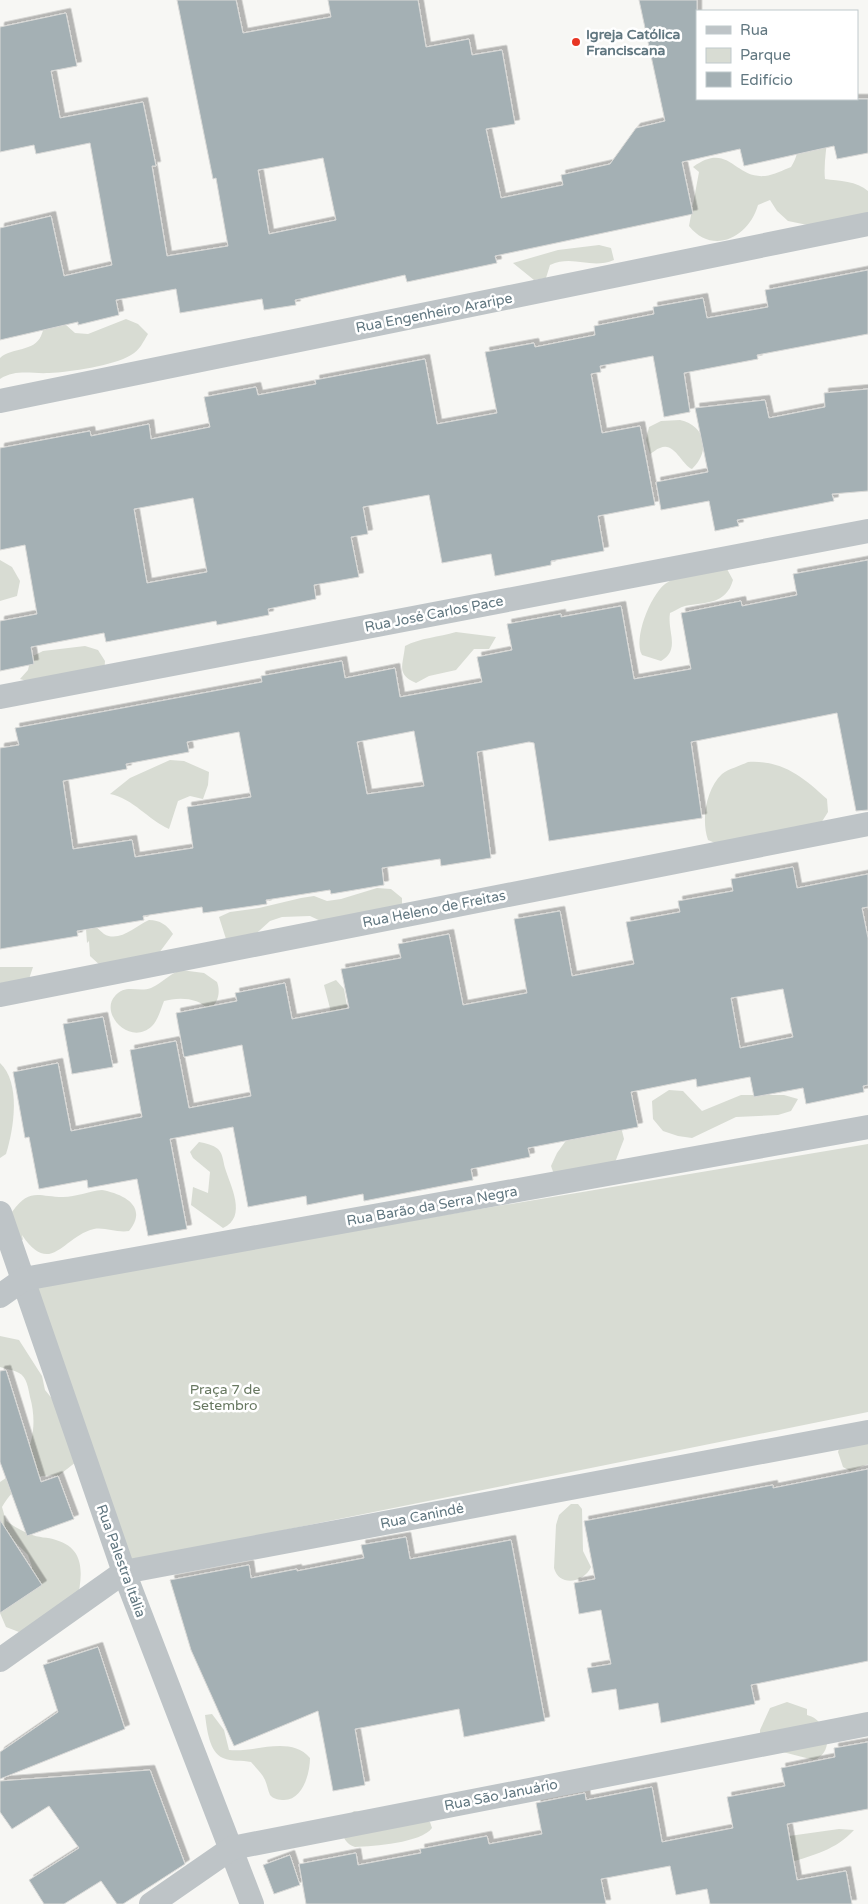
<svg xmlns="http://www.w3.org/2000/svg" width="868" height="1904" font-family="'Varela Round',sans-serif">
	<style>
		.green { fill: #d8dcd3 }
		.building { fill: #a4b0b4; stroke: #d9d9d7; fill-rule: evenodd; filter: url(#shadow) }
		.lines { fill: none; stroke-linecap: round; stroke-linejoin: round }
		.street { stroke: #bec4c7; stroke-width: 24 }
		.poi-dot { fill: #e83624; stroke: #fff; stroke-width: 2 }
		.labels { text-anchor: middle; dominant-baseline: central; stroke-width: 5; stroke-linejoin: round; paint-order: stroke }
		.poi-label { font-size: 14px; font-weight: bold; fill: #617780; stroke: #fff; text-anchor: start }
		.street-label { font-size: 14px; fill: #617780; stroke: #fff }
		.park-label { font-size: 14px; fill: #687861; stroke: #fff }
	</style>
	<defs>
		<filter id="shadow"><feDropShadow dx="4.5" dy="-4.5" stdDeviation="0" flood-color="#0004"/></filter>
	</defs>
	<rect width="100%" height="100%" fill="#f7f7f4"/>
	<g class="green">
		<path d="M789 99H815C837 122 822 151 825 179 839 181 857 181 868 191V218L827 229 788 221 777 211 770 200 758 205C749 237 713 256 689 226L699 172 693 167C729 141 734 179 765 176 774 175 783 170 791 167 810 136 784 123 789 99Z"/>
		<path d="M599 245 611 248 614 260C590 270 574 254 550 265L546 278 534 280 513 263 558 250Z"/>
		<path d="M47 308 75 333 88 334 126 319 138 324 148 334C143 342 140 350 131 355 113 366 70 372 49 373 31 374 16 369 0 379V358C12 347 34 352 41 336 45 328 45 316 47 308Z"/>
		<path d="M680 420C706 426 711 451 692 469 682 465 674 441 660 448 656 449 654 452 650 454L646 440 649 427 661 421Z"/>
		<path d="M0 560 12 567 20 581 17 596 0 601Z"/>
		<path d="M727 569 733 580C726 605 705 602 685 606 680 607 675 611 670 613 667 632 681 650 661 661L642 655C633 639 650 596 665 584 671 580 681 574 689 571 699 567 716 569 727 569Z"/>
		<path d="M456 632 496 637 489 649H474L456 670 429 676 416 683C396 674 403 666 405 646 420 638 439 637 456 632Z"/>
		<path d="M85 646 98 650 105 661 104 676 44 686 20 679 28 670 31 657 43 651Z"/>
		<path d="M170 760 184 761 209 772 208 785 203 799 190 796 178 801 169 829C147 819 134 799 110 794L130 778Z"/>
		<path d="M748 762C782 760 802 776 827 799L828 812 821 823 720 845 708 840C701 820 706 789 722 774 728 769 740 766 748 762Z"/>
		<path d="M377 888 391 889 402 898V906L327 924 310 916 282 917 270 921 248 941 226 939 219 917 230 912 259 908 301 898 314 896 327 901 341 899Z"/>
		<path d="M149 920C160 920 167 925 173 934L159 953 102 967 90 956 89 941 87 943 86 929 92 924C97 927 100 931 104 934 119 943 136 926 149 920Z"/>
		<path d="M0 967H33L28 982 0 990Z"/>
		<path d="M181 970 204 973 217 982C221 992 218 1005 208 1010 200 997 177 997 164 1001 161 1009 158 1020 152 1026 130 1047 99 1013 115 996 126 983 138 993 151 988 162 983 169 974 181 970Z"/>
		<path d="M336 980 344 989 349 1018 331 1012 324 985Z"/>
		<path d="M0 1063C21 1083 14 1128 6 1154L0 1158Z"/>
		<path d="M669 1090 683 1091 702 1111 741 1095H784L798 1099 791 1111 778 1115 736 1117 692 1138 678 1136 663 1131 653 1119 652 1101Z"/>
		<path d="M621 1127 624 1139 614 1165 556 1180 551 1166 557 1153 573 1131Z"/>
		<path d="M199 1142C206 1143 213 1145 218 1149 223 1154 223 1161 225 1168 230 1185 248 1217 223 1228L191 1205 193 1187 208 1193 210 1172 193 1158 190 1152Z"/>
		<path d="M868 1144V1412L131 1561 34 1284Z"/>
		<path d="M102 1190C123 1194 149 1206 129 1231 117 1233 105 1227 94 1229 63 1236 51 1278 22 1235L23 1240 17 1237 12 1212C30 1187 38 1197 63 1197 76 1197 89 1191 102 1190Z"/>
		<path d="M0 1336 19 1340 42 1376 45 1390 54 1401 76 1462 58 1476C31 1473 16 1484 2 1507L6 1521C14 1526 21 1531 30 1534 38 1538 48 1537 56 1540 87 1549 82 1577 77 1601L32 1628 19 1632 6 1627 0 1613 28 1581 32 1567 28 1555 13 1540 0 1534V1482C31 1464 39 1429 30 1397 28 1388 27 1377 19 1373 14 1370 6 1369 0 1367Z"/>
		<path d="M868 1438V1464L850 1471 843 1467 838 1452 840 1446Z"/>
		<path d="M571 1504H578L582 1509 583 1551 591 1567C584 1583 559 1587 554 1568L556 1525 559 1515Z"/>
		<path d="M787 1702 807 1709V1715C828 1720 836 1752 814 1760L775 1750 760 1737V1730L770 1708Z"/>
		<path d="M212 1714 224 1730 229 1750C255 1753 290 1735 310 1758 310 1773 303 1800 284 1800 279 1800 273 1799 270 1795 268 1791 267 1784 265 1780 262 1773 256 1768 251 1762 242 1760 232 1762 223 1758 209 1752 207 1729 205 1715Z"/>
		<path d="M354 1811 430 1822 432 1828C421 1843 374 1846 355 1847 337 1841 341 1821 354 1811Z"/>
		<path d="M839 1829 854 1830C836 1850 813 1855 789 1863V1836Z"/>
	</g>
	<g class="building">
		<path d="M177 0H236L243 33 331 17 328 0H418L426 47 469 39 472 55 502 50 515 124 486 129 501 198 563 185 561 175 610 164 636 128 665 121 639 0H697V99H868V153L837 159 834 146 744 166 740 149 682 162 693 214 495 256 497 263 407 282 405 275 295 300 296 305 264 310 262 299 180 313 176 289 116 300 119 315 78 325V322L0 340V228L51 216 64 276 112 265 90 143 36 154 34 145 0 152V27L66 13 77 66 51 71 60 118 143 102 156 166H152L167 256 228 246 216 178 213 179ZM323 158 336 220 269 234 258 170Z"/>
		<path d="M868 270V334L757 355 758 359 684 373 690 412 664 417 653 356 600 366 601 372 591 374 602 433 640 426 655 505 598 516 604 551 551 561V565L495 576 491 554 442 563 429 495 363 507 368 534 351 537 359 577 314 585 316 599 268 609 269 615 217 625 216 621 106 642 104 633 31 647 34 664 0 671V621L37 614 25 545 0 550V448L90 431 91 436 149 424 151 439 210 427 204 397 256 387 258 395 316 384 315 380 425 359 437 424 497 413 485 352 534 343 535 347 595 335 594 326 654 314 653 307 703 298 707 318 768 307 765 290ZM193 498 207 572 147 583 134 509Z"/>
		<path d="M868 389V491L832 494 834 501 737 520 739 526 715 531 709 501 661 510 656 482 708 472 695 408 765 400 769 418 825 407 824 393Z"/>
		<path d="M868 560V810L856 811 837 713 691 742 702 818 549 841 534 743 529 742 477 752 491 858 441 866 440 859 382 868 384 885 331 894 330 890 266 900 267 904 203 913 202 907 143 916 144 920 77 931 78 936 0 949V748L19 745 15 728 262 682 261 676 342 661 345 678 395 668 400 697 482 682 477 657 512 650 507 624 561 614V617L621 606 634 679 691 669 681 613 741 601 742 606 797 595 793 574ZM414 731 424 786 367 794 357 742ZM239 732 251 797 187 807 193 848 135 857 132 840 73 849 63 781 127 769 126 764 189 752 187 742Z"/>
		<path d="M793 867 797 888 868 874V907L862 908 868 938V1085L863 1086 864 1092 806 1104 803 1088 754 1097 750 1077 697 1087 696 1079 631 1092 638 1127 528 1148 530 1157 471 1169 473 1180 364 1201 363 1194 307 1205 306 1196 248 1207 233 1127 170 1139 187 1229 148 1236 137 1179 88 1188 87 1180 39 1189 29 1137 25 1138 13 1072 58 1063 71 1131 142 1117 130 1050 176 1041 189 1108 251 1096 242 1045 184 1057 176 1013 237 1001 235 993 285 983 292 1019 349 1008 341 969 401 958 398 944 449 934 463 1005 527 993 514 919 560 911 572 976 634 964 626 922 680 912 678 901 733 891 731 879ZM783 989 793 1037 740 1048 731 998Z"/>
		<path d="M103 1017 113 1067 72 1074 63 1024Z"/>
		<path d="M6 1370 41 1482 58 1476 74 1519 27 1536 0 1462V1371Z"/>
		<path d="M868 1469V1661L751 1685 755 1704 661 1723 658 1703 619 1710 616 1689 592 1693 587 1668 611 1664 601 1610 579 1614 574 1583 595 1579 584 1521 773 1485V1488Z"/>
		<path d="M0 1520 42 1585 0 1613Z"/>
		<path d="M406 1537 410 1559 511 1540 545 1721 464 1737 459 1709 355 1729 365 1785 333 1791 318 1711 234 1746 191 1650 170 1580 249 1565 251 1578 297 1569V1571L364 1558 361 1545Z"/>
		<path d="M98 1647 125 1729 0 1779V1752L58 1712 43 1665Z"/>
		<path d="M868 1742V1809L787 1824 797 1880 846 1871 852 1904H710L707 1889 676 1895 670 1866 601 1879 606 1904H306L299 1864 356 1853 358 1865 421 1853 420 1849 487 1836 489 1844 542 1834 536 1803 585 1793 586 1800 652 1787 662 1842 733 1828 727 1797 785 1786 781 1768 835 1757 834 1748Z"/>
		<path d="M150 1770 185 1864 123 1904H117L101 1881 64 1904H44L29 1880 79 1848 49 1806 12 1829 0 1812V1781Z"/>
		<path d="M290 1855 300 1885 274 1894 263 1865Z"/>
	</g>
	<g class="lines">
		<g class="street">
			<path d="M0 401 868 224"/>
			<path d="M0 697 868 531"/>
			<path d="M0 995 868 824"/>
			<path d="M0 1213 124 1572 252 1904"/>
			<path d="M0 1296 24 1279 868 1127"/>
			<path d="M0 1660 124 1572 868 1432"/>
			<path d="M151 1904 232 1848 868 1724"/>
		</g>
	</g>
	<circle class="poi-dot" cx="576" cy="42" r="5"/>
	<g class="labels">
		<g class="poi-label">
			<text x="586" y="34">Igreja Católica<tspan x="586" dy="16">Franciscana</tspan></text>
		</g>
		<g class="street-label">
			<text transform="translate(434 313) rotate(-11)">Rua Engenheiro Araripe</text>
			<text transform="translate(434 614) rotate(-11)">Rua José Carlos Pace</text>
			<text transform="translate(434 909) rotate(-11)">Rua Heleno de Freitas</text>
			<text transform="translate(432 1206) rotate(-10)">Rua Barão da Serra Negra</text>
			<text transform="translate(422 1516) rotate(-11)">Rua Canindé</text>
			<text transform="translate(121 1561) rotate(70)">Rua Palestra Itália</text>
			<text transform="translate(501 1795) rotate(-11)">Rua São Januário</text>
		</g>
		<g class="park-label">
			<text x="225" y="1389">Praça 7 de<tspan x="225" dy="16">Setembro</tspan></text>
		</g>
	</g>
	<rect x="696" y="10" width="162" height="90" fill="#ffffff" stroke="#c0c9cc"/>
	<rect x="706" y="26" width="25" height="8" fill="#bec4c7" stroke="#c0c9cc"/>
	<text x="740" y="35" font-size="15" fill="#617780">Rua</text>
	<rect x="706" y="48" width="25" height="15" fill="#d8dcd3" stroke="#c0c9cc"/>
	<text x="740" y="60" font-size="15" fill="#617780">Parque</text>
	<rect x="706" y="72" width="25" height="15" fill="#a4b0b4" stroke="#c0c9cc"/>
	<text x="740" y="85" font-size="15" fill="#617780">Edifício</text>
</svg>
